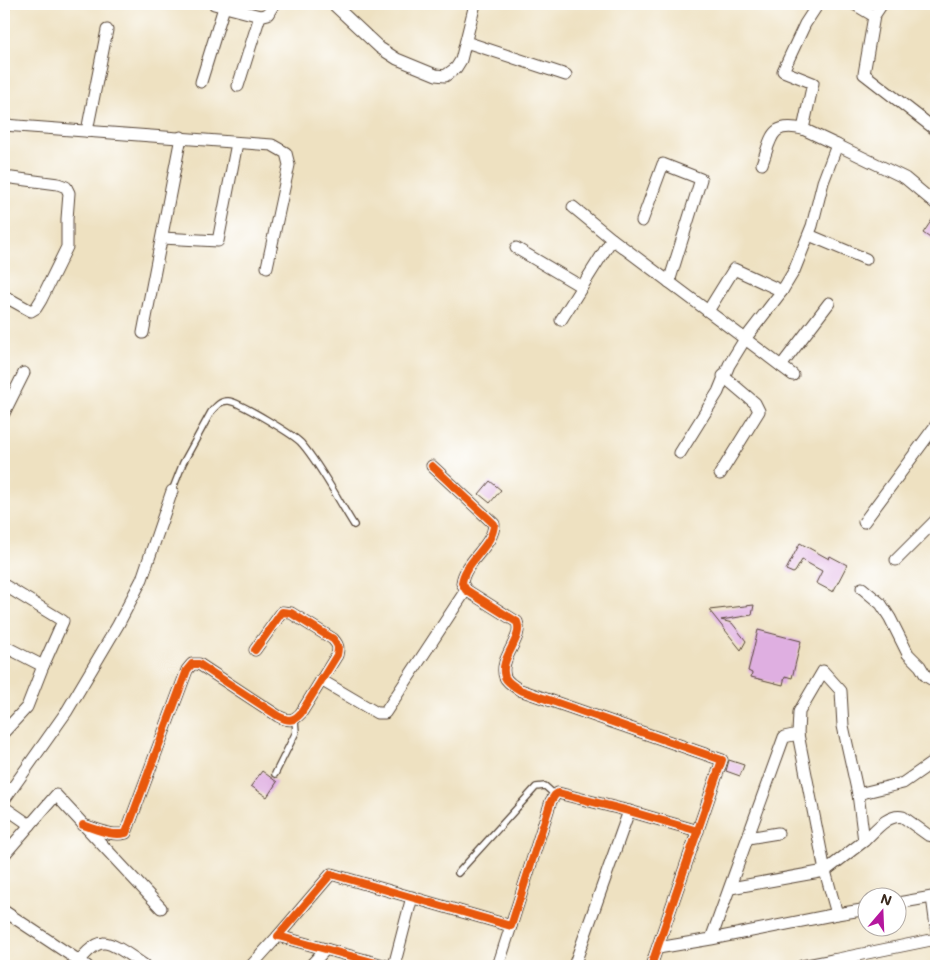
<svg xmlns="http://www.w3.org/2000/svg" width="940" height="970" font-family="Mali,sans-serif">
	<style>
		.building { fill: #dfafe1 }
		.lines { fill: none; stroke-linecap: round; stroke-linejoin: round }
		.lane-casing { stroke: #564536; stroke-width: 8 }
		.street-casing { stroke: #564536; stroke-width: 13 }
		.lane { stroke: #fff; stroke-width: 5.5 }
		.street { stroke: #fff; stroke-width: 11 }
		.cycleway-casing { stroke: #fff; stroke-width: 11 }
		.cycleway { stroke: #e8590c; stroke-width: 8 }
	</style>
	<rect width="100%" height="100%" fill="#fff"/>
	<filter id="ink" filterUnits="userSpaceOnUse"><feTurbulence type="fractalNoise" baseFrequency=".02" numOctaves="2"/><feDisplacementMap in="SourceGraphic" scale="10" xChannelSelector="R" yChannelSelector="G"/><feConvolveMatrix kernelMatrix="1 2 1 2 8 2 1 2 1" color-interpolation-filters="sRGB"/></filter>
	<filter id="wash" filterUnits="userSpaceOnUse"><feTurbulence type="fractalNoise" baseFrequency=".0096" numOctaves="4" result="noise"/><feDisplacementMap in="SourceGraphic" scale="20" xChannelSelector="R" yChannelSelector="G"/><feGaussianBlur stdDeviation="1.12" result="paint"/><feColorMatrix in="noise" values="0 0 0 0 0 0 0 0 0 0 0 0 0 0 0 0 0 1.4 0 .05"/><feComposite in="paint" operator="in"/></filter>
	<g filter="url(#wash)">
		<rect width="100%" height="100%" fill="#eee1c1"/>
		<g id="blocks">
			<g class="building">
				<path d="M936 214V242L923 233Z"/>
				<path d="M490 481 501 490 490 503 479 494Z"/>
				<path d="M800 543 829 559 830 556 847 565 833 592 816 583 822 571 802 560 795 572 793 573 786 570Z"/>
				<path d="M754 605 752 615 721 620 732 623 746 641 741 650 709 610Z"/>
				<path d="M758 630 801 641 792 678 785 676 783 685 751 677 752 673 748 671Z"/>
				<path d="M729 760 744 765 740 776 726 771Z"/>
				<path d="M262 771 277 782 267 797 251 786Z"/>
			</g>
		</g>
	</g>
	<g filter="url(#ink)">
		<use href="#blocks" fill-opacity="0" stroke="#564536" stroke-width="1"/>
		<g class="lines">
			<g class="lane-casing">
				<g id="lane">
					<path d="M172 491 183 463 211 412C216 406 221 400 229 401 239 402 296 436 302 444 321 466 338 500 354 525"/>
					<path d="M275 774 296 732 295 720"/>
					<path d="M458 873 536 787 545 786 555 795"/>
				</g>
			</g>
			<g class="street-casing">
				<g id="street">
					<path d="M214 4 260 16 268 14 274 4"/>
					<path d="M333 4 380 48 397 59 436 75 445 76 456 68 461 60 475 4"/>
					<path d="M818 4 805 24 783 71 813 83 803 129 837 145"/>
					<path d="M854 4 874 16 864 74 936 130"/>
					<path d="M4 7 5 4"/>
					<path d="M874 16 882 4"/>
					<path d="M466 42 566 75"/>
					<path d="M201 82 225 4"/>
					<path d="M238 86 260 16"/>
					<path d="M4 125 272 145 286 153 289 165 267 267"/>
					<path d="M87 131 107 30"/>
					<path d="M762 164C772 137 770 122 803 129"/>
					<path d="M4 177 58 184 66 187 69 193 67 219V247L41 300 36 308 31 311 4 296"/>
					<path d="M573 207 612 239"/>
					<path d="M642 221 663 164 701 179 669 282"/>
					<path d="M809 235 866 259"/>
					<path d="M162 238 218 241 237 143"/>
					<path d="M516 248 582 287"/>
					<path d="M708 311 734 269 782 291"/>
					<path d="M561 320 612 239 781 366 829 303"/>
					<path d="M143 333 181 137"/>
					<path d="M781 366 793 375"/>
					<path d="M4 413 24 373"/>
					<path d="M680 453 718 392 729 365 745 339 782 291 794 271 812 226 823 182 837 145 905 178 936 204"/>
					<path d="M432 466 494 524C494 545 464 562 462 583L466 590 517 622C524 639 498 658 505 677 507 682 515 687 520 690L722 760 651 966"/>
					<path d="M720 474 759 411 755 403 723 376"/>
					<path d="M864 522 936 425"/>
					<path d="M896 560 936 520"/>
					<path d="M4 585 63 621 43 666"/>
					<path d="M862 588 881 604 890 618 908 654 920 666 926 676 936 682"/>
					<path d="M4 646 43 666 27 707 4 732"/>
					<path d="M321 680 377 713H385L466 590"/>
					<path d="M858 794 903 783 936 760"/>
					<path d="M4 800 67 711 118 625 142 579 172 491"/>
					<path d="M4 807 30 825"/>
					<path d="M83 825C96 829 113 837 126 833L187 670 192 664H199L278 716C288 721 293 722 301 713L337 655C339 647 338 645 333 639L291 613 282 612 255 650"/>
					<path d="M748 838 778 833"/>
					<path d="M864 841C874 832 888 813 903 817L928 835 936 837"/>
					<path d="M4 855 56 795 161 908"/>
					<path d="M731 888 825 871 864 841 858 794 843 726 841 691 823 671 799 712 798 734"/>
					<path d="M898 903 932 897 936 927"/>
					<path d="M4 911 87 966"/>
					<path d="M837 914 868 909"/>
					<path d="M658 948 711 939 837 914 825 871 798 734 784 737 711 939"/>
					<path d="M833 960 936 939"/>
					<path d="M76 965C81 958 94 943 103 943 113 942 135 959 144 965"/>
					<path d="M251 966 278 936"/>
					<path d="M310 966 326 949"/>
					<path d="M387 966 278 936 331 874 511 926 551 801 555 795 558 793 629 811 698 831"/>
					<path d="M394 966 412 897"/>
					<path d="M498 966 511 926"/>
					<path d="M574 966 629 811"/>
					<path d="M802 966 833 960 834 966"/>
				</g>
			</g>
			<use href="#lane" class="lane"/>
			<use href="#street" class="street"/>
			<g class="cycleway-casing">
				<g id="cycleway">
					<path d="M432 466 494 524C494 545 464 562 462 583L466 590 517 622C524 639 498 658 505 677 507 682 515 687 520 690L722 760 651 966"/>
					<path d="M83 825C96 829 113 837 126 833L187 670 192 664H199L278 716C288 721 293 722 301 713L337 655C339 647 338 645 333 639L291 613 282 612 255 650"/>
					<path d="M387 966 278 936 331 874 511 926 551 801 555 795 558 793 629 811 698 831"/>
				</g>
			</g>
			<use href="#cycleway" class="cycleway"/>
		</g>
	</g>
	<rect width="940" height="970" fill="none" stroke="#fff" stroke-width="20"/>
	<g transform="translate(882 912) rotate(19)"><circle r="24" fill="#ffffff" stroke="#b1aaa5"/>
	<path d="M0-4L9 19L0 12L-9 19Z" fill="#b5179e"/>
	<text y="-8" font-size="14" font-weight="bold" text-anchor="middle" fill="#3b2a1e">N</text>
	</g>
</svg>
